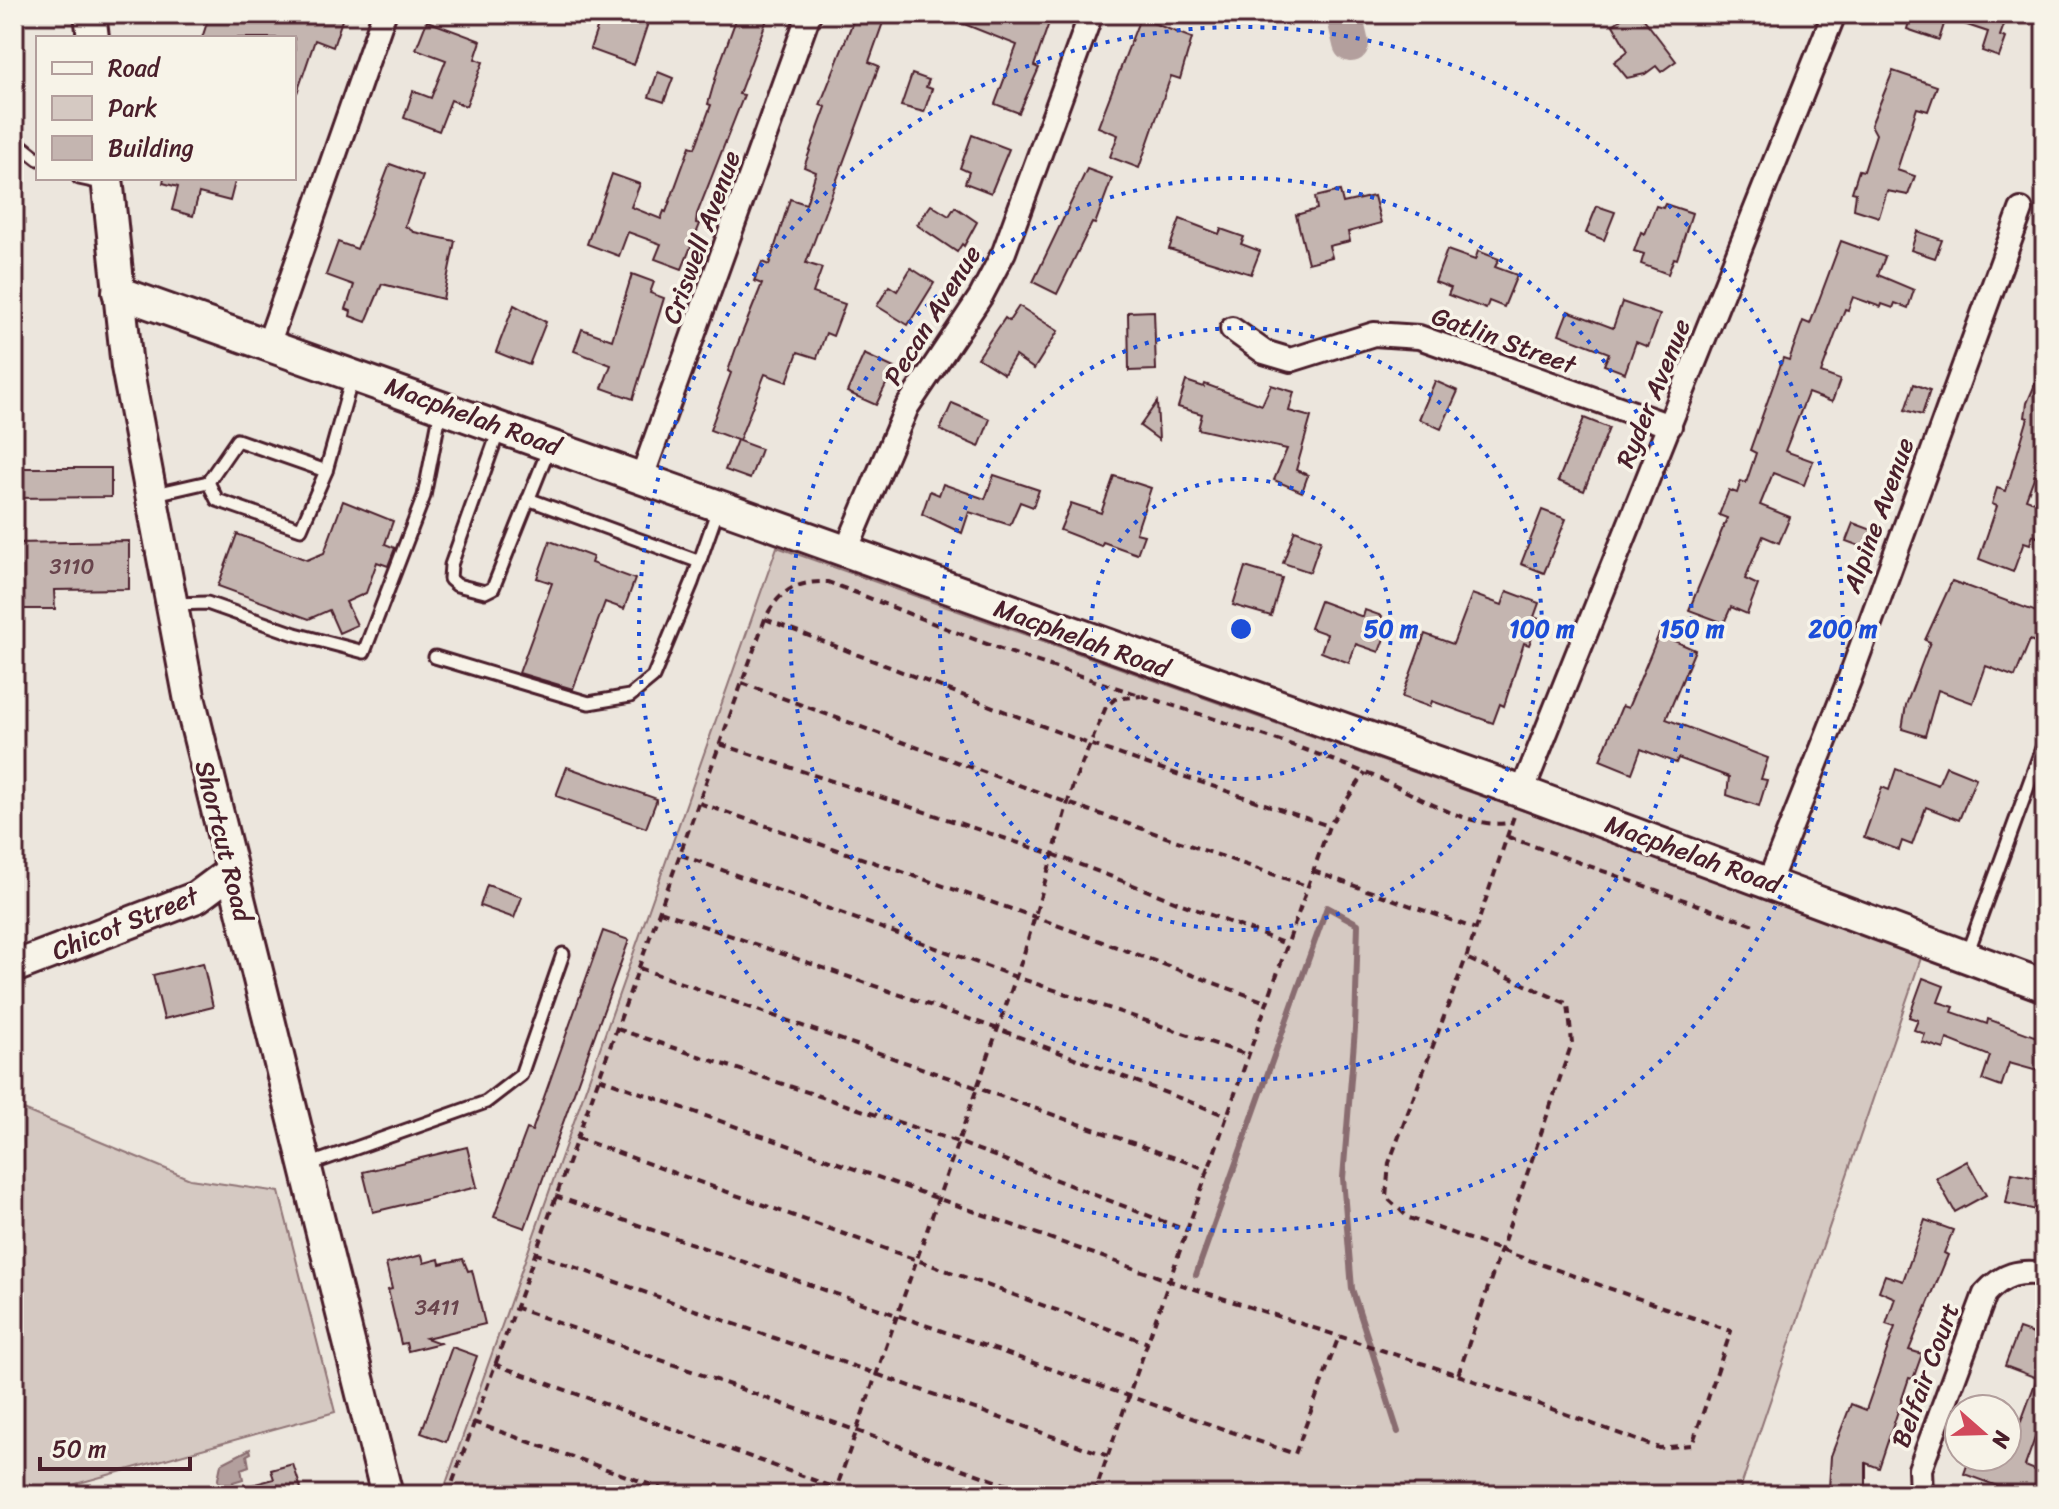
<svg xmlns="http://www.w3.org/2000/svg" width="2059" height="1509" font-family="Sriracha,sans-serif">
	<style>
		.green { fill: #d5c9c2; stroke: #907476; stroke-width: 2 }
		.water { fill: #b39f9d; stroke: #896c6f; stroke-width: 2 }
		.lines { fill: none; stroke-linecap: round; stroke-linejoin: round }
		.stream { stroke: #896c6f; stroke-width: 6 }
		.river { stroke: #b39f9d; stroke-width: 36 }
		.building { fill: #c4b5b0; stroke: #4a1f2b; stroke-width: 2 }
		.lane-casing { stroke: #4a1f2b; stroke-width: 17 }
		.street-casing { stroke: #4a1f2b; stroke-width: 28 }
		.secondary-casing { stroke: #4a1f2b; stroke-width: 36 }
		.path { stroke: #4a1f2b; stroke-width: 4; stroke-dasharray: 8 6; stroke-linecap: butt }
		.lane { stroke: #f7f3e8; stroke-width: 11 }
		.street { stroke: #f7f3e8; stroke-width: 22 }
		.secondary { stroke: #f7f3e8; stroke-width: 30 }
		.ring { fill: none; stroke: #1d4ed8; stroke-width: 4; stroke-dasharray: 4 8 }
		.labels { text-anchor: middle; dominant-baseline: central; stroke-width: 7; stroke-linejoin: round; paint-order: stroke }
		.number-label { font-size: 22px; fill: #68444c }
		.street-label { font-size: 26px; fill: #4a1f2b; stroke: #f7f3e8 }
		.centre { fill: #1d4ed8; stroke: #f7f3e8; stroke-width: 4 }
		.ring-label { font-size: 24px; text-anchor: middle; font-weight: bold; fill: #1d4ed8; stroke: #f7f3e8; stroke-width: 7; stroke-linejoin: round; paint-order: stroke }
	</style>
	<rect width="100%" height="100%" fill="#ece6dd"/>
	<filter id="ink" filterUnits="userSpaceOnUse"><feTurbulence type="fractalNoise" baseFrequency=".0125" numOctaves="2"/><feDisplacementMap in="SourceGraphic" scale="16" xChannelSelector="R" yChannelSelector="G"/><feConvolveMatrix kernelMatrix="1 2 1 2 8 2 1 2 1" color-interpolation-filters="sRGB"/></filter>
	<g filter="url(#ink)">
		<g class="green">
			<path d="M777 547 1923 952 1738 1495H442Z"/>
			<path d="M14 1106 190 1179 279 1192 335 1412 36 1495H14Z"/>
		</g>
		<path class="water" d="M250 1449 251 1453 247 1455 249 1466 241 1469 243 1479 233 1482 235 1491 220 1495 218 1479 221 1464Z"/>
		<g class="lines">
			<path class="stream" d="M1196 1275 1327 907 1358 924 1355 1029 1343 1178 1352 1289 1398 1432"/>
			<path class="river" d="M1344 14 1351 44"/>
		</g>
		<g class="building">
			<path d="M210 14H344L333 47 315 40 297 93 294 38H202Z"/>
			<path d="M602 14H651L634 65 590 49Z"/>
			<path d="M738 14H769L739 94 744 95 697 214 696 223 700 224 682 269 655 259 661 244 628 232 619 256 587 244 612 174 640 184 631 207 661 219 664 211 666 212 690 146 695 148 711 105 708 104 718 69Z"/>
			<path d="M856 14H886L869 62 879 66 806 263 822 268 813 293 845 304 833 336 826 333 817 358 798 352 787 382 765 374 739 441 761 449 750 479 725 470 737 440 710 430 731 373 728 371 736 348 762 284 754 281 762 262 769 265 790 199 806 204 816 172 804 167 826 107 820 105Z"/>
			<path d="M939 14H1052L1034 66 1039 68 1019 113 995 104 1017 45Z"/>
			<path d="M1628 14H1640L1676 61 1661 72 1656 66 1645 74 1627 78 1614 62 1628 51 1613 25Z"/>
			<path d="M1911 14H2008L2000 36 2006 38 1999 57 1982 51 1988 32 1946 18 1939 40 1907 29Z"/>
			<path d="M1140 18 1192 38 1180 79 1171 76 1139 168 1110 157 1118 135 1098 127Z"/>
			<path d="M427 21 481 41 475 59 483 62 466 106 451 100 439 131 404 118 413 91 431 98 446 60 416 49Z"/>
			<path d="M1893 71 1937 86 1928 111 1917 108 1897 170 1915 176 1908 195 1887 191 1879 217 1854 209 1856 193 1852 192 1859 170 1864 171 1876 134 1871 125Z"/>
			<path d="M658 72 673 78 664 102 649 97Z"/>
			<path d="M912 74 929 80 926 87 932 89 924 112 901 106Z"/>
			<path d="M972 135 1009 149 991 193 965 183 969 172 960 168Z"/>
			<path d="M390 164 423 176 405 226 414 232 455 241 443 299 382 284 366 322 350 316 351 311 346 309 354 285 326 275 338 242 357 249Z"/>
			<path d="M1087 169 1112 178 1095 224 1092 223 1057 294 1033 282Z"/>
			<path d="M164 178H236L230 201 199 193 193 216 172 210 178 187 163 183Z"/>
			<path d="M1340 191 1343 203 1374 196 1381 223 1348 232 1350 241 1329 246 1332 257 1308 263 1296 215 1317 209 1315 197Z"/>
			<path d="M1665 204 1692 213 1677 259 1674 258 1668 274 1641 264 1644 254 1634 251 1641 232 1645 234 1656 206 1663 208Z"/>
			<path d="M931 205 949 216 955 207 977 222 964 246 962 244 957 252 917 225Z"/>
			<path d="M1597 206 1615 212 1604 240 1586 233Z"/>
			<path d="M1180 219 1219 234 1221 229 1244 237 1241 244 1260 251 1251 274 1169 249Z"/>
			<path d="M1917 231 1942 240 1935 258 1911 250Z"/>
			<path d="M1841 241 1885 257 1878 275 1914 290 1908 308 1895 303 1893 308 1882 304 1881 307 1853 297 1848 310 1845 309 1821 373 1840 380 1832 402 1808 393 1785 451 1813 461 1804 485 1773 473 1760 505 1790 517 1779 543 1763 536 1745 579 1758 585 1747 614 1731 607 1724 623 1689 610 1727 518 1719 515 1729 490 1737 493 1741 481 1746 483 1756 453 1750 450 1783 358 1789 360 1803 321 1810 324Z"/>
			<path d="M1447 250 1475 260 1478 251 1499 259 1495 267 1517 275 1504 307 1489 301 1486 309 1448 295 1451 288 1435 282Z"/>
			<path d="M911 268 934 283 908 325 877 306 889 286 897 291Z"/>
			<path d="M632 274 654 282 650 293 664 298 633 399 602 388 611 365 574 351 582 329 612 340Z"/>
			<path d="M1622 302 1660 315 1648 347 1636 342 1625 373 1604 365 1609 353 1559 334 1568 311 1613 328Z"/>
			<path d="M514 305 546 322 529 365 496 352Z"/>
			<path d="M1019 306 1058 331 1034 369 1015 356 1004 374 978 358 1005 318 1009 321Z"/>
			<path d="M1154 311 1156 370 1129 371 1128 312Z"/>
			<path d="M864 354 894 368 876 405 847 392Z"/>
			<path d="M2043 366 2045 461 2041 459 2026 499 2045 506V529L2041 539 2033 535 2030 544 2024 542 2013 572 1979 559 1997 506 1992 504 1997 488 2006 491 2028 418 2025 417 2027 403Z"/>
			<path d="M1186 381 1204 387 1205 384 1262 405 1271 385 1294 392 1289 411 1311 417 1296 470 1308 475 1302 492 1274 480 1287 449 1198 429 1202 414 1178 407Z"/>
			<path d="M1435 381 1458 391 1441 429 1419 419Z"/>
			<path d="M1914 384 1930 390 1922 415 1905 410Z"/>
			<path d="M1157 402 1159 440 1140 426Z"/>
			<path d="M952 403 990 419 979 447 940 430Z"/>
			<path d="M1584 418 1609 428 1584 491 1558 481Z"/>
			<path d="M14 468H111V497L14 498Z"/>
			<path d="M994 475 1039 490 1033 507 1020 502 1010 525 969 512 962 533 922 514 930 491 939 495 943 484 985 499Z"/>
			<path d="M1114 476 1151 488 1136 533 1144 535 1137 554 1103 542 1101 546 1060 530 1071 503 1101 513Z"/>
			<path d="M343 501 393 521 385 544 395 548 388 566 377 562 366 593 346 602 357 625 339 633 329 610 309 619 218 586 237 534 307 560 324 553Z"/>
			<path d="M1542 510 1566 519 1544 573 1521 564Z"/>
			<path d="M1853 523 1880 533 1873 551 1846 541Z"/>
			<path d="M1295 530 1321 540 1310 572 1283 563Z"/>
			<path d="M129 541V589L54 590 55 609H14V543Z"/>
			<path d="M550 541 593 557 591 563 635 579 624 609 605 602 573 689 519 673 552 583 537 578Z"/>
			<path d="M1245 567 1282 578 1271 616 1233 605Z"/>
			<path d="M1952 581 2045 615V630L2040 644 2030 640 2015 677 1986 666 1973 703 1938 690 1925 736 1902 729 1906 705 1930 642 1925 640Z"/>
			<path d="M1507 591 1539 603 1534 617 1539 619 1529 645 1524 643 1504 706 1500 704 1493 723 1432 701 1430 707 1402 697 1425 634 1453 644 1472 594 1502 605Z"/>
			<path d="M1320 601 1363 617 1365 610 1382 616 1380 622 1389 625 1379 652 1356 644 1349 663 1321 652 1327 634 1310 628Z"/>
			<path d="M1659 634 1695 650 1666 719 1768 758 1761 779 1767 780 1759 806 1727 795 1729 777 1678 758 1676 763 1641 749 1632 773 1600 760 1622 706 1628 708Z"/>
			<path d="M1946 766 1976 778 1959 820 1926 807 1912 845 1902 841 1899 850 1864 837 1882 787 1889 790 1896 769 1938 785Z"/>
			<path d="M567 767 657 799 646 828 556 796Z"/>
			<path d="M487 885 522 897 514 918 480 906Z"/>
			<path d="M603 931 629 940 525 1228 494 1217 527 1129 532 1131Z"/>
			<path d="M203 963 213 1007 164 1019 153 975Z"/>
			<path d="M1923 978 1944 986 1938 1002 1954 1007 1952 1012 1987 1024 1988 1019 2045 1040V1073L2009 1063 2001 1087 1982 1080 1990 1056 1947 1039 1944 1049 1922 1042 1925 1034 1914 1030 1918 1020 1909 1017Z"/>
			<path d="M467 1147 477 1187 373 1212 363 1172Z"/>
			<path d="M1967 1161 1986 1195 1955 1212 1936 1178Z"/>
			<path d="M2012 1173 2045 1180V1212L2006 1203Z"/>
			<path d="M1925 1220 1953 1230 1944 1253 1948 1255 1909 1350 1922 1354 1913 1379 1909 1378 1879 1468 1866 1463V1495H1837V1489H1829L1831 1456 1851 1404 1866 1410 1895 1327 1886 1324 1895 1298 1879 1291 1885 1275 1903 1281Z"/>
			<path d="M422 1255 424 1263 439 1259 440 1264 463 1259 468 1271 472 1270 485 1324 426 1338 440 1343 408 1351 406 1343 401 1344 388 1290 392 1289 386 1264Z"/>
			<path d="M2019 1329 2045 1338V1410L2025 1466 2045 1474V1495H2022L1964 1474 1970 1457H2008L2037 1378 2005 1366Z"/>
			<path d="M452 1347 477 1356 446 1442 421 1433Z"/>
			<path d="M293 1464 303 1495H234L233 1490 274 1479 271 1470Z"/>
		</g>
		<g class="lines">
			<g class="lane-casing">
				<g id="lane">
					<path d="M14 140 38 159"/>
					<path d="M79 178 107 184"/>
					<path d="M499 430 451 565 450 579 457 585 485 592 493 588 549 448"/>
					<path d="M208 482 237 440 326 471"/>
					<path d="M151 495 208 482 217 500 301 529 326 471 352 378"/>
					<path d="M528 499 700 562"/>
					<path d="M173 604 207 603 295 634 364 652 424 496 441 409"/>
					<path d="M435 657 589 703 630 696 653 677 692 583 719 506"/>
					<path d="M1967 954 2045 740"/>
					<path d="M305 1166 486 1102 521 1075 563 954"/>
				</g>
			</g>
			<g class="street-casing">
				<g id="street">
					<path d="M1232 329 1264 352 1291 360 1374 334 1419 337 1670 426"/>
					<path d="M268 345 384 14"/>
					<path d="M642 477 809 14"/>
					<path d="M845 553 907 407 981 296 1004 252 1091 14"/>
					<path d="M1522 792 1834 14"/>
					<path d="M1769 882 1850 678 2021 210"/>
					<path d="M1921 1495 1920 1469 1985 1294C2003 1274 2019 1270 2045 1274"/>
				</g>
			</g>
			<g class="secondary-casing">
				<g id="secondary">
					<path d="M90 14 93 38"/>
					<path d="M107 178 127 367 190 701 387 1495"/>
					<path d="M118 292 1522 792 2045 986"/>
					<path d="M14 967 197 897 232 871"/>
				</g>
			</g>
			<g class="path">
				<path d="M765 619 1089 744 1329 826"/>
				<path d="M742 683 1068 803 1307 886"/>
				<path d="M720 744 1055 855 1286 944"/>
				<path d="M699 803 1035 917 1266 1002"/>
				<path d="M1508 837 1754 925"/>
				<path d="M681 855 1016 977 1248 1055"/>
				<path d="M1313 871 1476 929"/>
				<path d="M660 911 998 1029 1227 1116"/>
				<path d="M639 968 1209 1170"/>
				<path d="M617 1029 958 1142 1188 1231"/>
				<path d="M599 1078 1170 1281 1458 1375 1572 1043 1568 1004 1466 958"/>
				<path d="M577 1138 1148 1343"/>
				<path d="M555 1196 1295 1454 1339 1336"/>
				<path d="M534 1253 1108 1456"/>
				<path d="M514 1307 1035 1495"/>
				<path d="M494 1364 855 1495"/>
				<path d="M1458 1375 1659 1448 1692 1445 1731 1331 1409 1218 1386 1197 1389 1163 1466 958 1515 813"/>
				<path d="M473 1422 680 1495"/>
				<path d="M448 1495 765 619C779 590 797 581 828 582 888 605 948 630 1009 652 1129 694 1253 727 1371 775 1410 790 1471 833 1512 822"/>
				<path d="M834 1495 1023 957 1073 785 1106 707 1115 699 1141 696"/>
				<path d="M1094 1495 1329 826 1365 773"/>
			</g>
			<use href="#lane" class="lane"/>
			<use href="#street" class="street"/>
			<use href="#secondary" class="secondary"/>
		</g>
	</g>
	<g class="ring">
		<circle cx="1241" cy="629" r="150"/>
		<circle cx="1241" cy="629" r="301"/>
		<circle cx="1241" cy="629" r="451"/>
		<circle cx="1241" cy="629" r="602"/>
	</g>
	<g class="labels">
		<g class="number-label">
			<text x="72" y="566">3110</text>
			<text x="437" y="1307">3411</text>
		</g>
		<g class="street-label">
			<text transform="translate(701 237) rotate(-70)">Criswell Avenue</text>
			<text transform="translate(932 315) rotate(-58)">Pecan Avenue</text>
			<text transform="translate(1504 340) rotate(20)">Gatlin Street</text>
			<text transform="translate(1653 393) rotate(-68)">Ryder Avenue</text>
			<text transform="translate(473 416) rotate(20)">Macphelah Road</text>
			<text transform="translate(1878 515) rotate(-70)">Alpine Avenue</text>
			<text transform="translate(1082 638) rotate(20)">Macphelah Road</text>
			<text transform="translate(224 841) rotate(76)">Shortcut Road</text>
			<text transform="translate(1693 854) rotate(20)">Macphelah Road</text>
			<text transform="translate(125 923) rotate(-22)">Chicot Street</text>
			<text transform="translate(1925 1375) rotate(-70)">Belfair Court</text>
		</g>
	</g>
	<circle cx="1241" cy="629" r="12" class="centre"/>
	<g class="ring-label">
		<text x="1391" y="637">50 m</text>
		<text x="1542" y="637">100 m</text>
		<text x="1692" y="637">150 m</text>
		<text x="1843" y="637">200 m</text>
	</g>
	<rect width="2059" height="1509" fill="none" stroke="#f7f3e8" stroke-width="48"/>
	<rect x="24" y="24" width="2011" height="1461" fill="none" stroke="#4a1f2b" stroke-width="3" filter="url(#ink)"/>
	<rect x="36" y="36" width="260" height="144" fill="#f7f3e8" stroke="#b29e9c" stroke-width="2"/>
	<rect x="52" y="62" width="40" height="12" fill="#f7f3e8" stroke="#b29e9c" stroke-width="2"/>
	<text x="108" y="76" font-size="24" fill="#4a1f2b">Road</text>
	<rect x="52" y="96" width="40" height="24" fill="#d5c9c2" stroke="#b29e9c" stroke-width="2"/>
	<text x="108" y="116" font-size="24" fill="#4a1f2b">Park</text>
	<rect x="52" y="136" width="40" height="24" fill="#c4b5b0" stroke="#b29e9c" stroke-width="2"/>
	<text x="108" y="156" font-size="24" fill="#4a1f2b">Building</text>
	<g transform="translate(1983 1433) rotate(110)"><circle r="38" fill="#f7f3e8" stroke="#b29e9c" stroke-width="2"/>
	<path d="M0-6L14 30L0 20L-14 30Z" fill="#d1495b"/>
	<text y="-12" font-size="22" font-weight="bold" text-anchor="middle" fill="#4a1f2b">N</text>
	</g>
	<path d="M40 1457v12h150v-12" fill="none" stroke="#4a1f2b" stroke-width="4"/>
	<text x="52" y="1457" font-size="24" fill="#4a1f2b" stroke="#f7f3e8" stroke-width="6" paint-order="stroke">50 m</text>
</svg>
